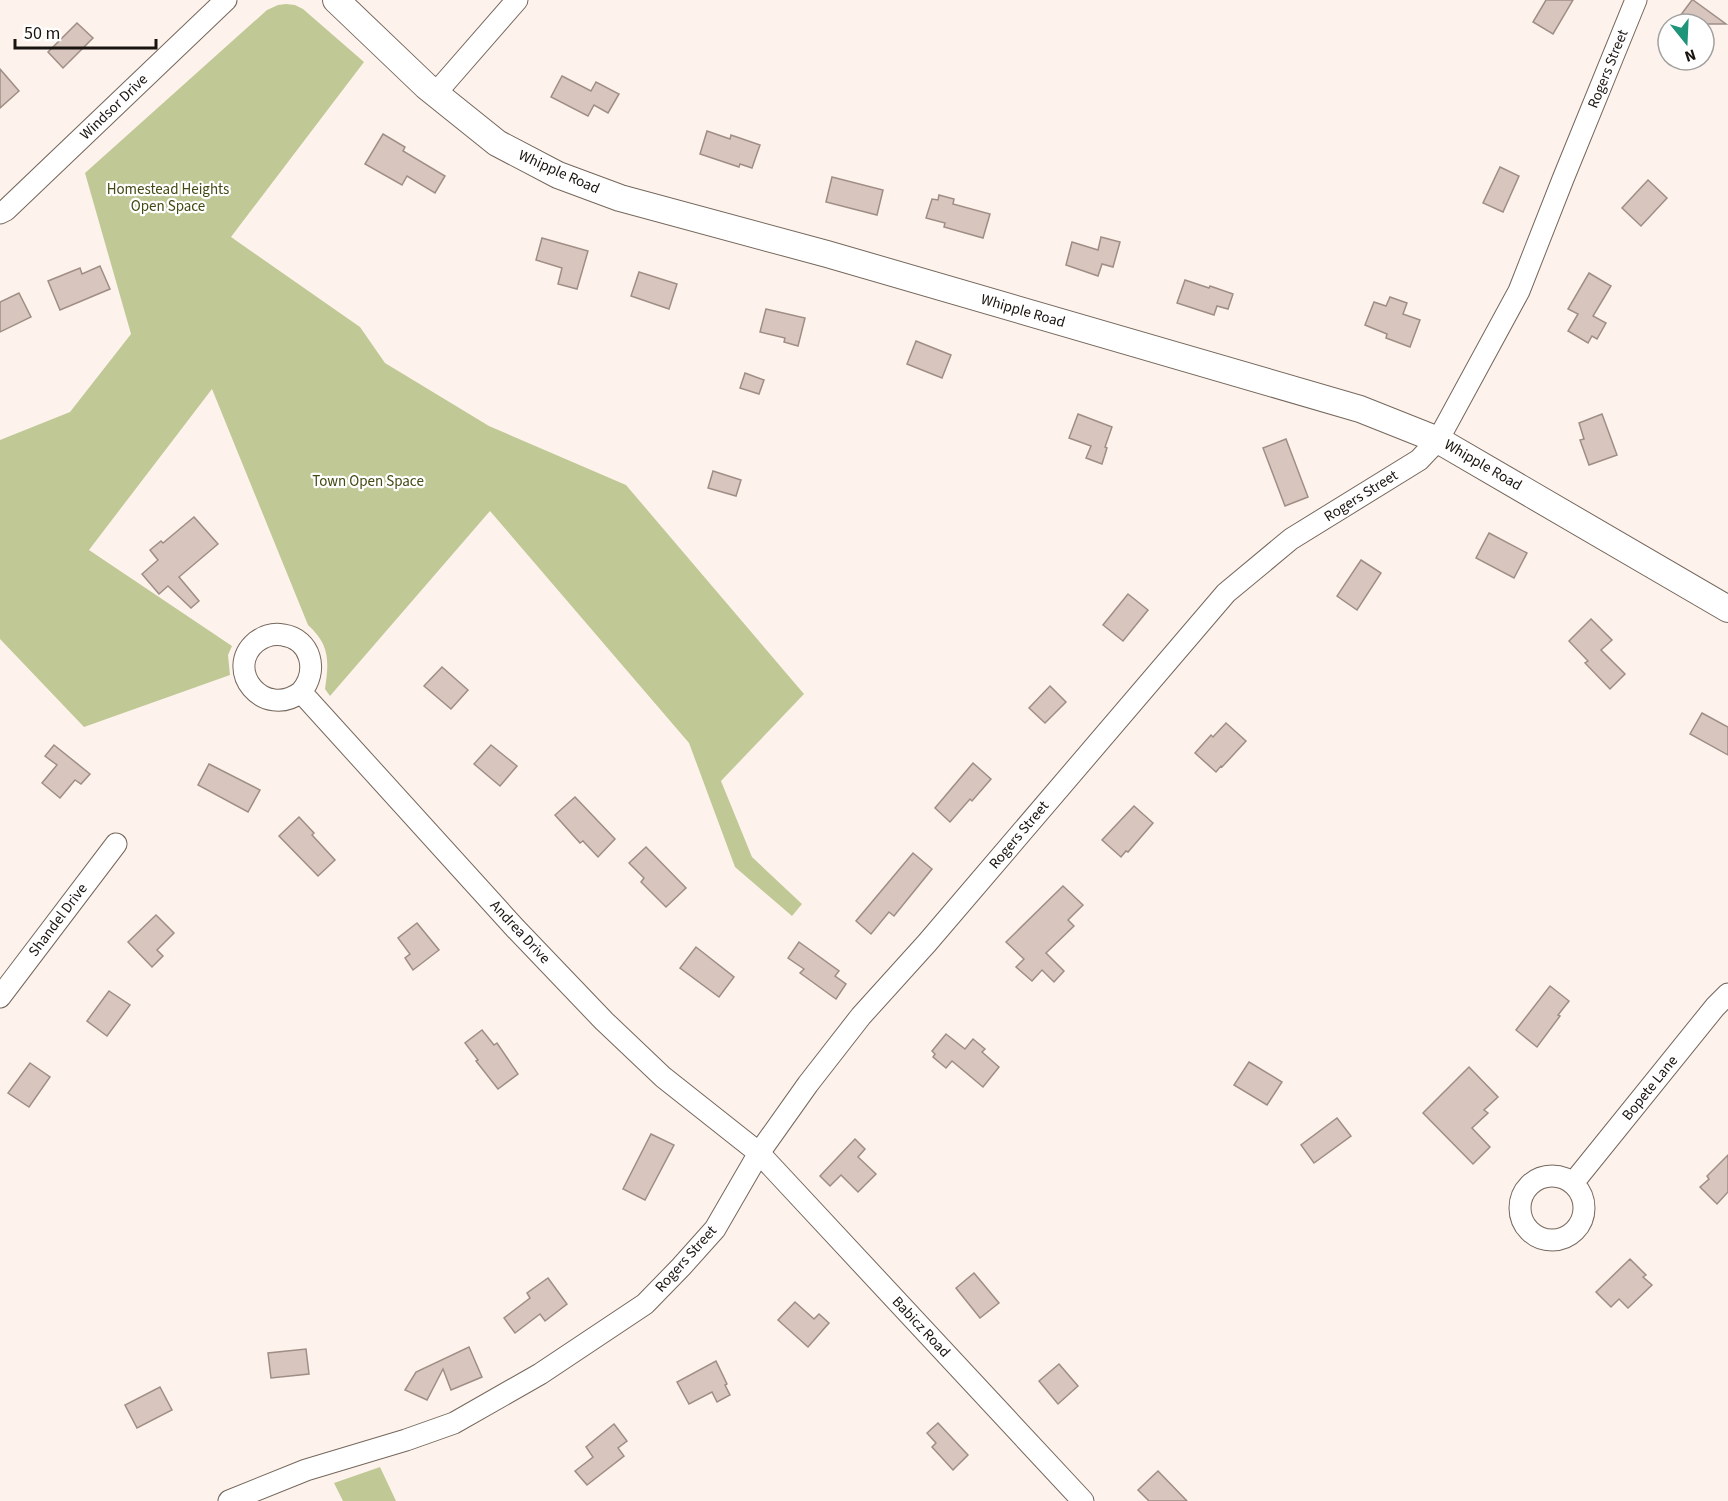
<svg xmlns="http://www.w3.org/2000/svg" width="1728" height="1501" font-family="'Source Sans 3',sans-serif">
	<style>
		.green { fill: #c0c996 }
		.building { fill: #d8c5bd; stroke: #9f8e86; stroke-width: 1.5 }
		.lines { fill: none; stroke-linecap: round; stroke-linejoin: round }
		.minor-casing { stroke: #75675c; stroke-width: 23 }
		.major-casing { stroke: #75675c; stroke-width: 28 }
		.minor { stroke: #fff; stroke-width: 21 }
		.major { stroke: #fff; stroke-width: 26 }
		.labels { text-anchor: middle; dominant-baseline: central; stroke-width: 4.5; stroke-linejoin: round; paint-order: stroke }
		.street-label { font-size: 15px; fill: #1a1410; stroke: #fff }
		.park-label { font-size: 15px; fill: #444a13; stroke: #fff }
	</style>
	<rect width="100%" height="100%" fill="#fdf3ec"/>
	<g class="green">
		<path d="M286 4 295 5 303 9 364 62 231 237 360 327 385 363 489 426 626 485 804 694 721 781 752 857 802 904 792 916 735 867 689 743 490 511 330 696 325 689C329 661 330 645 308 625L212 389 89 550 232 646 228 655 230 675 84 727 0 639V440L70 412 131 334 85 173 267 10 278 5Z"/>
		<path d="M380 1467 396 1501H343L334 1483Z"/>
	</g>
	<g class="building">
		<path d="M1546 0H1573L1553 34 1533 22Z"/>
		<path d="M1692 0H1693L1726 24H1674Z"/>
		<path d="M77 23 93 38 63 68 48 52Z"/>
		<path d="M0 69 19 91 0 108Z"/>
		<path d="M562 76 591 91 596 82 619 94 608 113 594 105 588 116 551 97Z"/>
		<path d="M707 131 730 139 731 135 760 145 752 168 740 164 739 167 700 154Z"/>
		<path d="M383 134 405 147 403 151 445 176 435 193 407 176 402 185 365 164Z"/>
		<path d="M1500 167 1519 176 1503 212 1483 203Z"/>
		<path d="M832 177 883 190 877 215 826 202Z"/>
		<path d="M1648 180 1667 198 1641 226 1622 208Z"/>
		<path d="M939 195 954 199 953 204 990 214 983 238 944 227 945 223 926 218 932 199 938 200Z"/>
		<path d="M1101 237 1120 242 1113 267 1102 264 1098 276 1066 265 1072 242 1098 250Z"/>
		<path d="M542 238 588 251 577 289 558 284 562 268 536 260Z"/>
		<path d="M100 266 110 289 60 310 48 281 80 268 82 274Z"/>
		<path d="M639 272 677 284 669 309 631 296Z"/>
		<path d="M1589 273 1611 286 1593 316 1606 323 1597 339 1592 336 1588 343 1568 331 1578 314 1568 309Z"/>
		<path d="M1185 280 1209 288 1210 286 1233 294 1228 309 1217 306 1214 315 1177 303Z"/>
		<path d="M19 293 31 317 0 332V302Z"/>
		<path d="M1390 297 1407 303 1403 314 1420 320 1410 347 1386 338 1387 334 1365 325 1374 302 1386 306Z"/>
		<path d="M766 309 805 318 798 346 784 342 785 338 760 332Z"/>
		<path d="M916 341 951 355 942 378 907 364Z"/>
		<path d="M745 373 764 380 759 394 740 388Z"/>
		<path d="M1078 414 1112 427 1105 447 1107 448 1102 464 1086 458 1091 446 1069 438Z"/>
		<path d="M1602 414 1617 455 1589 465 1580 440 1584 439 1579 423Z"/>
		<path d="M1286 439 1308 497 1285 506 1263 448Z"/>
		<path d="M713 471 741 480 736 496 708 488Z"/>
		<path d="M194 517 218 544 179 577 199 601 191 608 168 586 159 594 142 574 158 560 150 550 161 541 163 543Z"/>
		<path d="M1489 533 1527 553 1514 578 1476 558Z"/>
		<path d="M1361 560 1381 573 1357 610 1337 596Z"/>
		<path d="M1128 594 1148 610 1123 641 1103 625Z"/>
		<path d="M1591 619 1612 640 1601 650 1625 674 1610 689 1585 663 1588 661 1569 641Z"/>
		<path d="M442 667 468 690 451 709 424 686Z"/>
		<path d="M1050 686 1066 702 1045 723 1029 708Z"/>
		<path d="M1702 713 1728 727V755L1690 734Z"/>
		<path d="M1226 723 1246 741 1222 767 1221 766 1216 772 1195 753 1211 735 1213 737Z"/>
		<path d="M54 745 90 774 81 784 75 780 60 798 42 783 57 765 45 756Z"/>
		<path d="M491 745 517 766 500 786 474 764Z"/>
		<path d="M973 763 991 779 972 801 970 799 950 822 935 808Z"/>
		<path d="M209 764 260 790 248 812 198 785Z"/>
		<path d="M575 797 615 839 598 857 583 841 580 843 555 815Z"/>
		<path d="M1134 806 1153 823 1128 852 1126 851 1121 857 1102 840Z"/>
		<path d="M299 817 314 833 312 835 335 860 318 876 279 836Z"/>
		<path d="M646 847 686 888 666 907 641 882 644 878 629 863Z"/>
		<path d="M913 853 932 869 894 916 889 912 871 934 856 921Z"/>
		<path d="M1063 886 1083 905 1068 920 1074 926 1046 953 1064 971 1054 982 1042 970 1032 981 1016 967 1024 959 1006 942Z"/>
		<path d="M156 915 174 933 157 950 163 956 152 967 128 942Z"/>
		<path d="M417 923 439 950 413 970 405 958 410 954 398 938Z"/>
		<path d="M799 942 839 971 835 976 846 984 836 999 800 973 804 969 788 958Z"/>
		<path d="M696 947 734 977 719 997 680 968Z"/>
		<path d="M1550 986 1569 1001 1558 1015 1560 1016 1537 1047 1516 1030Z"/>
		<path d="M109 991 130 1005 107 1036 87 1021Z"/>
		<path d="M482 1030 494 1045 497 1043 518 1074 498 1089 476 1061 478 1060 465 1043Z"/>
		<path d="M946 1034 965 1049 973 1039 985 1049 982 1052 999 1067 983 1087 952 1061 946 1068 933 1057 935 1054 932 1051Z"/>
		<path d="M1249 1062 1282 1082 1267 1105 1234 1085Z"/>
		<path d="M30 1063 50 1077 29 1107 8 1093Z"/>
		<path d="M1469 1067 1498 1097 1484 1110 1488 1113 1472 1128 1490 1147 1473 1164 1423 1113Z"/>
		<path d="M1337 1118 1351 1136 1314 1163 1301 1145Z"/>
		<path d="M651 1134 674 1145 645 1200 623 1189Z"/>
		<path d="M855 1139 865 1149 858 1157 876 1174 858 1192 841 1175 830 1186 820 1176Z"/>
		<path d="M1728 1155V1192L1717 1204 1700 1187 1709 1179 1707 1176Z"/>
		<path d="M1630 1259 1646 1275 1643 1277 1652 1285 1628 1308 1619 1299 1611 1307 1596 1292Z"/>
		<path d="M974 1273 999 1303 980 1318 956 1288Z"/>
		<path d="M548 1278 567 1304 545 1321 540 1314 515 1333 504 1318 530 1298 527 1293Z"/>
		<path d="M795 1302 814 1319 819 1314 829 1323 808 1347 778 1320Z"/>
		<path d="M469 1347 482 1377 451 1390 443 1369 427 1400 405 1390 416 1372Z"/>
		<path d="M306 1349 309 1374 271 1378 268 1353Z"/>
		<path d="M716 1361 727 1384 725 1385 730 1395 717 1402 712 1392 689 1404 677 1382Z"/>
		<path d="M1059 1364 1078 1386 1058 1404 1039 1381Z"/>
		<path d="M160 1387 172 1410 137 1428 125 1405Z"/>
		<path d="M938 1423 968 1455 953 1470 932 1447 936 1443 927 1433Z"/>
		<path d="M614 1424 627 1441 618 1448 624 1456 587 1485 575 1471 593 1457 586 1447Z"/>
		<path d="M1158 1471 1187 1501H1149L1138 1490Z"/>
	</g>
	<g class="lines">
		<g class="minor-casing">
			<g id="minor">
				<path d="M435 94 517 0"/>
				<path d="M0 213 6 210 226 0"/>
				<path d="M301 692C264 720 223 670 256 642 264 636 273 633 283 635 311 639 319 671 301 692L515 928 604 1021 663 1077 759 1153 1083 1501"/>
				<path d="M0 997 116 844"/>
				<circle cx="1552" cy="1208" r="32"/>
				<path d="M1573 1183 1715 1007 1728 994"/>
				<path d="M229 1501 306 1470 406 1440 454 1423 540 1374 645 1304 681 1267 715 1229 759 1153 808 1084 861 1016 927 943 1226 593 1291 539 1419 460 1438 440 1519 291 1563 179 1636 0"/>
			</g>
		</g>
		<g class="major-casing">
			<path id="major" d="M336 0 426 86 497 143 558 175 620 198 827 254 1360 409 1438 440 1728 609"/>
		</g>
		<use href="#minor" class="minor"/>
		<use href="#major" class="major"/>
	</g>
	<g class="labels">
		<g class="street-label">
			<text transform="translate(1608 69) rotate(-68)">Rogers Street</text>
			<text transform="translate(114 107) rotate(-44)">Windsor Drive</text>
			<text transform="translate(559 172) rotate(24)">Whipple Road</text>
			<text transform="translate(1023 311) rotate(16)">Whipple Road</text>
			<text transform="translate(1483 465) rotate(30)">Whipple Road</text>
			<text transform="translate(1361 496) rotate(-32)">Rogers Street</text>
			<text transform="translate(1019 835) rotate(-50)">Rogers Street</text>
			<text transform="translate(58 920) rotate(-53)">Shandel Drive</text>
			<text transform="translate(520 932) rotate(47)">Andrea Drive</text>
			<text transform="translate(1650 1088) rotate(-51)">Bopete Lane</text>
			<text transform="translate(686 1259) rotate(-48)">Rogers Street</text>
			<text transform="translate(921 1327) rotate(47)">Babicz Road</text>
		</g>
		<g class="park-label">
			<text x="168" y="189">Homestead Heights<tspan x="168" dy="17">Open Space</tspan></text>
			<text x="368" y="481">Town Open Space</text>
		</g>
	</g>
	<g transform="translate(1686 42) rotate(162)"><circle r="28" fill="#ffffff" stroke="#a3a19f" stroke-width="1.5"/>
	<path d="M0-4.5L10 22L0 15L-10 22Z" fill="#1e9479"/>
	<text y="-9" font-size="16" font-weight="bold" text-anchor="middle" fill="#1a1410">N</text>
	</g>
	<path d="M15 39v9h141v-9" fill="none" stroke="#1a1410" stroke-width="3"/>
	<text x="24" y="39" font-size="18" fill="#1a1410" stroke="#ffffff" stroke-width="4.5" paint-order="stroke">50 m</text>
</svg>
